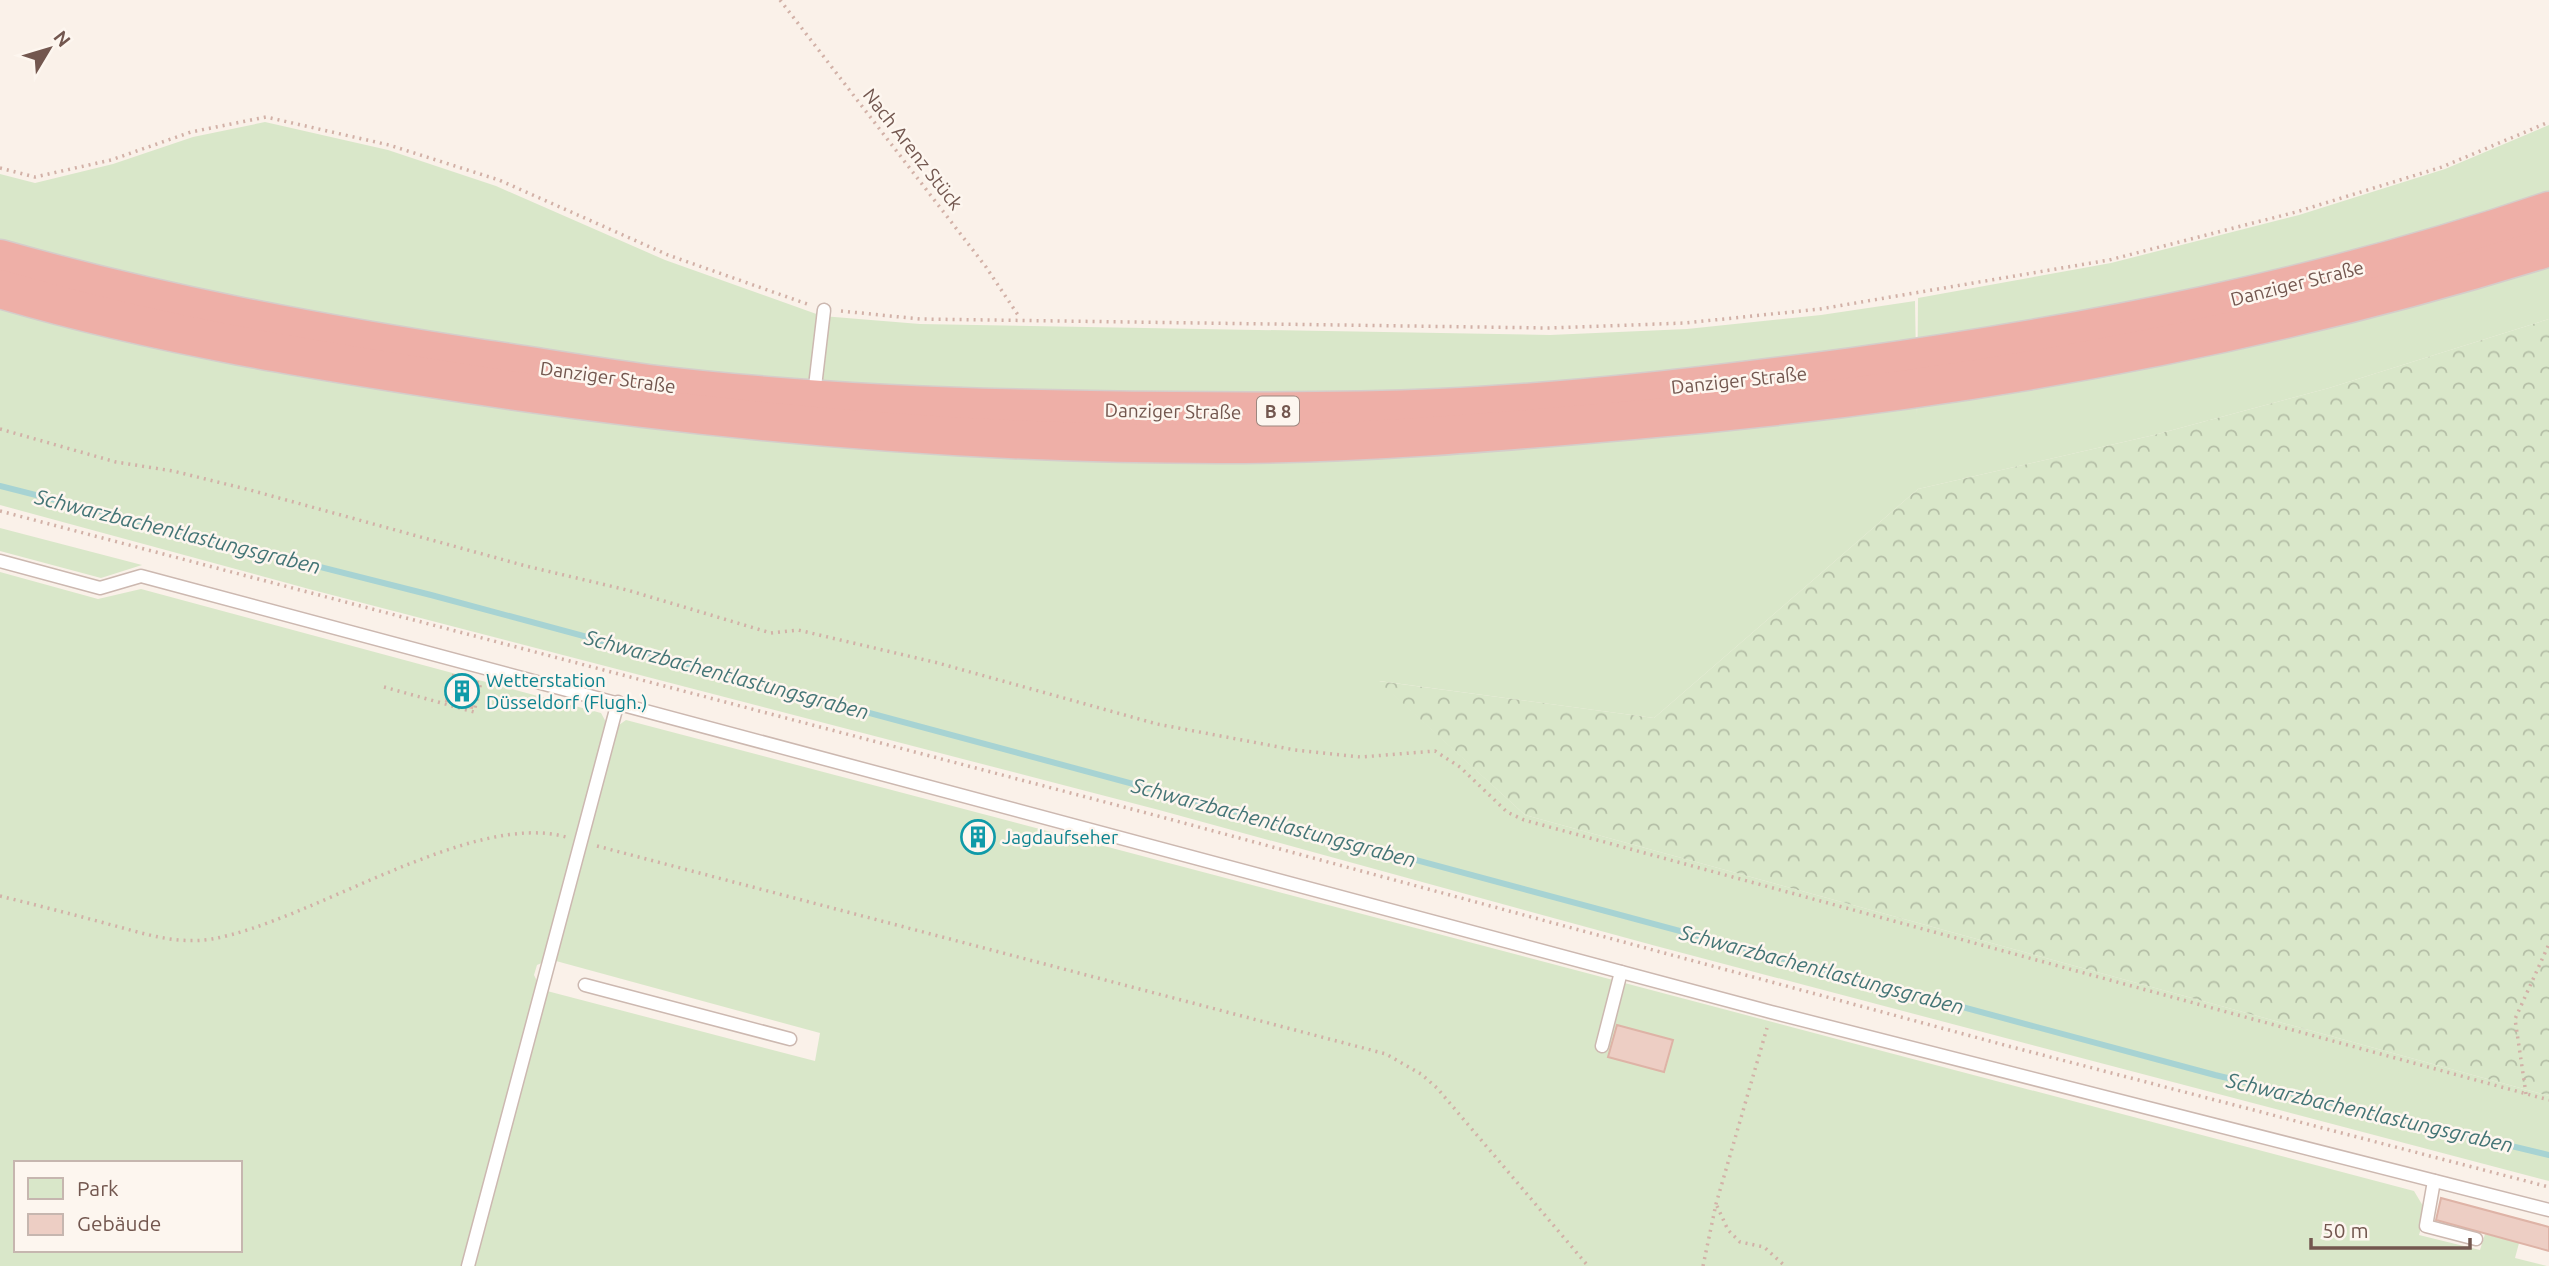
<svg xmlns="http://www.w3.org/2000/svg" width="2549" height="1266" font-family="Ubuntu,sans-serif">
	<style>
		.green { fill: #d9e7c9; fill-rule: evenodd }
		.forest { fill: url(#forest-crowns) }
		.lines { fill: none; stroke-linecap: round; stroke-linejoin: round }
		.stream { stroke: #a7d3d3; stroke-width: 6 }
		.building { fill: #edcec4; stroke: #deb3a6; stroke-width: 2 }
		.lane-casing { stroke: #ccb8b0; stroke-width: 15 }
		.highway-casing { stroke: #d5cdca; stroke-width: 41 }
		.path { stroke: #d2b1a7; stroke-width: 3.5; stroke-dasharray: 2 5; stroke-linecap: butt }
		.lane { stroke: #fff; stroke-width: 12 }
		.highway { stroke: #eeafa7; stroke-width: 38 }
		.labels { text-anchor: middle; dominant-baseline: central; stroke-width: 5; stroke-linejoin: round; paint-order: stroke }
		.shield { fill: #fdf6ef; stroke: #9c877f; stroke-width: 2 }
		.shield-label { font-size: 18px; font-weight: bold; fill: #73574f }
		.street-label { font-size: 19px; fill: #73574f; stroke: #fdf6ef }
		.culture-label { font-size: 19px; fill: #0d838f; stroke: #fdf6ef; text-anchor: start }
		.water-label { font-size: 21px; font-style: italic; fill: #447576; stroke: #fdf6ef }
	</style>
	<defs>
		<pattern id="forest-crowns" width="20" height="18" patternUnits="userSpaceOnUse" patternTransform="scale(1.75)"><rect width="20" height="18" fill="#d9e7c9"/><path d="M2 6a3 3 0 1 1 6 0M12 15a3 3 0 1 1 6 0" fill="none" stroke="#b4bea6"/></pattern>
	</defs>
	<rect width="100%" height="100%" fill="#faf1e9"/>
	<g class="green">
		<path d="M265 122 388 150 496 186 665 260 822 316 920 324 1550 335 1687 329 1821 315 1915 301 1917 415 1918 298 2111 263 2299 215 2445 169 2549 125V319L2329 388 2154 435 1918 489 1654 718 1379 681 1525 815 2549 1096V1181L1656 946 1159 810 309 589 0 505V174L35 183 113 164 193 137Z"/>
		<path d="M0 528 142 565 101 578 0 551Z"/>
		<path d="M0 572 98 599 141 589 601 713 607 724 544 962 537 965 534 975 537 981 462 1266H0ZM16 1163H240V1250H16Z"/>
		<path d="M626 720 2414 1191 2426 1211 2419 1235 2480 1250 2485 1234 2519 1243 2515 1258 2547 1266H475L547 991 815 1061 820 1033 556 961 616 727Z"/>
	</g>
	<path class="forest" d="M2549 319V1096L1525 815 1378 681 1654 718 1918 489 2154 435 2329 388Z"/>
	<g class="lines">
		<path class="stream" d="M0 486 431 595 2215 1075 2549 1155"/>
	</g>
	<g class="building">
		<path d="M453 675 478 682 472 708 446 701Z"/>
		<path d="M971 827 989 832 984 852 966 848Z"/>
		<path d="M1617 1025 1673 1040 1664 1072 1608 1057Z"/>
		<path d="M2441 1198 2549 1227V1251L2436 1220Z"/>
	</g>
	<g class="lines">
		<g class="lane-casing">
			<g id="lane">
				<path d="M814 395 824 310"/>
				<path d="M0 561 100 588 141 576 1771 1012 2549 1210"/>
				<path d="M585 985 790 1039"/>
				<path d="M1602 1046 1621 972"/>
				<path d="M2434 1181 2426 1226 2476 1239"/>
				<path d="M468 1266 618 702"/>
			</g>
		</g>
		<g class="highway-casing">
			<g id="highway">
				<path d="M0 259C159 304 319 334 483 359 538 367 594 377 649 384 796 402 943 408 1090 410 1207 412 1324 413 1440 408 1578 402 1717 385 1853 367 2089 334 2324 288 2549 211"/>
				<path d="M0 289C159 336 320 361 483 386 727 423 972 444 1219 444 1357 444 1496 432 1633 420 1943 394 2252 340 2549 247"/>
			</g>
		</g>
		<g class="path">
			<path d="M780 0 986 267 1020 318"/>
			<path d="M0 168 35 177 111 160 191 132 266 117 389 145 499 180 668 255 810 305"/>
			<path d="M841 311 920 319 1549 328 1685 323 1820 309 2109 260 2296 212 2442 167 2549 122"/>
			<path d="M0 429 116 462 173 471 250 490 526 566 627 590 771 633 798 630 938 663 1157 724 1295 750 1361 757 1435 751 1460 767 1507 812 1524 820 2549 1100"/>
			<path d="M0 511 1158 816 2008 1046 2549 1187"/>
			<path d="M384 687 474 712 481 682"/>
			<path d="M597 846 1386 1054 1421 1074 1437 1088 1588 1266"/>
			<path d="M0 896C36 905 72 914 108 924 143 933 175 945 212 939 310 922 472 810 566 837"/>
			<path d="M2526 1094 2515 1019 2549 944"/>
			<path d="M1717 1206 1728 1230 1740 1242 1764 1247 1785 1266"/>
			<path d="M1703 1266 1716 1204 1767 1028"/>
		</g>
		<use href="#lane" class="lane"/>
		<use href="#highway" class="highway"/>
	</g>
	<defs>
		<g id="building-ring" transform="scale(1.75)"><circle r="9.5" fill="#fdf6ef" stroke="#0f9aa8" stroke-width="1.5"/><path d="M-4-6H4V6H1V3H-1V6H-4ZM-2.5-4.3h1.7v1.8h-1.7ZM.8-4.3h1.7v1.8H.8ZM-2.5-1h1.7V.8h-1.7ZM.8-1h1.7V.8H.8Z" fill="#0f9aa8"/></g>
	</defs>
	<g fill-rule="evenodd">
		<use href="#building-ring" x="462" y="691"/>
		<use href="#building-ring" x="978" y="837"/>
	</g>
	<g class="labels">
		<rect class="shield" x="1257" y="396.5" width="42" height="29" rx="5"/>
		<g class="shield-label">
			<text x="1278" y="411">B 8</text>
		</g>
		<g class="street-label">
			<text transform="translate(913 149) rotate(52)">Nach Arenz Stück</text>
			<text transform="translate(2297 283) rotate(-14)">Danziger Straße</text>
			<text transform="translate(608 377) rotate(8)">Danziger Straße</text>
			<text transform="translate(1739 380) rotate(-6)">Danziger Straße</text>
			<text transform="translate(1173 411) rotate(1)">Danziger Straße</text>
		</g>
		<g class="culture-label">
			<text x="486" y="680">Wetterstation<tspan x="486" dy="22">Düsseldorf (Flugh.)</tspan></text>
			<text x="1002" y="837">Jagdaufseher</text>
		</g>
		<g class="water-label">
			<text transform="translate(178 531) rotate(14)">Schwarzbachentlastungsgraben</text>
			<text transform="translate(727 674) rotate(15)">Schwarzbachentlastungsgraben</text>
			<text transform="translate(1274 822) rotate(15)">Schwarzbachentlastungsgraben</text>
			<text transform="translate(1822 969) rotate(15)">Schwarzbachentlastungsgraben</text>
			<text transform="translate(2370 1112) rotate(13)">Schwarzbachentlastungsgraben</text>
		</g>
	</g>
	<rect x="14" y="1161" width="228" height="91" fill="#fdf6ef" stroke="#c6b6af" stroke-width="2"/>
	<rect x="28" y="1178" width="35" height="21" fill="#d9e7c9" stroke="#c6b6af" stroke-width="2"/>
	<text x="77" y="1196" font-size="21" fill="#73574f">Park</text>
	<rect x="28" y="1214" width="35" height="21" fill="#edcec4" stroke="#c6b6af" stroke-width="2"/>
	<text x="77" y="1231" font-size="21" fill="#73574f">Gebäude</text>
	<g transform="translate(49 49) rotate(52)" stroke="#fdf6ef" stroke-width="5" paint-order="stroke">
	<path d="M0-5L12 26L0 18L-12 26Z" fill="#73574f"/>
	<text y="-10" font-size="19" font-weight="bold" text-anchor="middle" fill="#73574f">N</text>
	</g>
	<path d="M2311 1238v10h159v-10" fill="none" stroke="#73574f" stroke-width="3.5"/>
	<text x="2322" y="1238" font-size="21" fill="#73574f" stroke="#fdf6ef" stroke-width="5" paint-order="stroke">50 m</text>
</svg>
